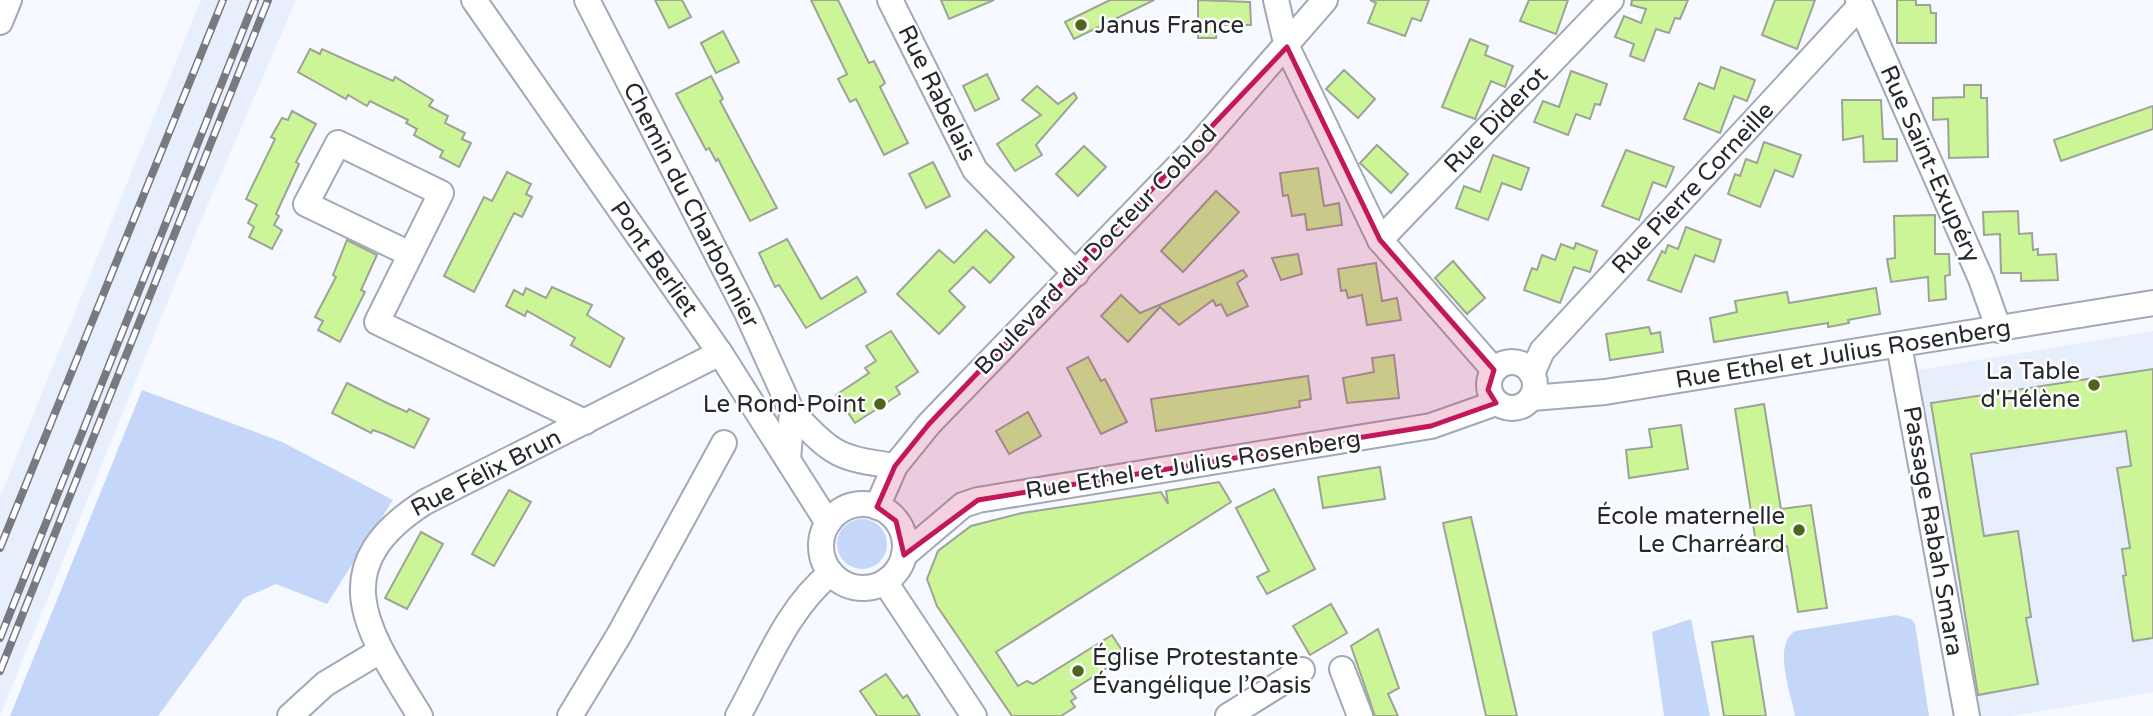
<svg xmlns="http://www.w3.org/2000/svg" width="2153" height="716" font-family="'Varela Round',sans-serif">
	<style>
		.built { fill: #e8effc }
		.green { fill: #c4d7f9 }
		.building { fill: #cbf596; stroke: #9da396; stroke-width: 2 }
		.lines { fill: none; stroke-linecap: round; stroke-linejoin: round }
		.minor-casing { stroke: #a1a9b6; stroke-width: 28 }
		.minor { stroke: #fff; stroke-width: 24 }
		.rail-casing { stroke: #777a80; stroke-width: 8 }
		.rail { stroke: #fff; stroke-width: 5; stroke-dasharray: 16; stroke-linecap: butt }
		.marked { fill: #c2185b; fill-opacity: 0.2; stroke: #c2185b; stroke-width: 5; stroke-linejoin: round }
		.poi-dot { fill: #4a671b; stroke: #fff; stroke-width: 2.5 }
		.labels { text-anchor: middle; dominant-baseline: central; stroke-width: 5; stroke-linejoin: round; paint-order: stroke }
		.poi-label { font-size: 24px; fill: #25282d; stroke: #fff; text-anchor: end }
		.street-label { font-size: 24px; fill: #25282d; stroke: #fff }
	</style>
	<rect width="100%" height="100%" fill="#f6f9ff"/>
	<g class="built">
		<path d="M201 0H296L196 232 0 716V497Z"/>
		<path d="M2153 331V692L2013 716H1976L1918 370Z"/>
	</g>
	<g class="green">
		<path d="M142 390 282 442 393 500 327 604 276 584 244 598 158 716H10Z"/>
		<circle cx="862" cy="544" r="25"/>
		<path d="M1896 615 1911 619 1915 624 1929 716H1795C1791 693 1772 646 1795 631Z"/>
		<path d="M1691 619 1710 716H1664L1652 632Z"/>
	</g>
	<g class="building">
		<path d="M655 0H682L691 17 669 28Z"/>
		<path d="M811 0H838L869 63 874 61 885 83 880 87 908 143 884 155 856 99 850 102 838 79 847 74Z"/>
		<path d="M941 0H994L949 19Z"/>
		<path d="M1110 0H1154L1074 39 1065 22Z"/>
		<path d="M1198 0 1250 2 1251 25H1217L1216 38H1198Z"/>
		<path d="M1370 0H1429L1421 21 1412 18 1405 36 1368 23 1376 3Z"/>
		<path d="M1529 0H1568L1556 34 1520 21Z"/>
		<path d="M1632 0H1688L1680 19 1675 18 1669 33 1656 29 1644 61 1630 56 1634 44 1615 37 1624 16 1641 23 1646 9 1631 5Z"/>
		<path d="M1775 0H1815L1797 49 1762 35Z"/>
		<path d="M1897 0H1916V5H1930L1931 13H1936V43H1897Z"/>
		<path d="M723 31 739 62 716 73 701 43Z"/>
		<path d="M1470 39 1488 46 1485 55 1513 66 1505 87 1491 81 1475 119 1442 107Z"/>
		<path d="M310 49 320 54 322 49 393 81 395 77 433 100 429 106 448 116 445 123 465 133 462 139 471 143 459 167 440 157 443 151 414 135 417 129 406 123 408 120 370 101 367 106 348 95 346 99 298 72Z"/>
		<path d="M1721 67 1755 80 1747 101 1734 96 1720 133 1684 119 1699 83 1714 89Z"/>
		<path d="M1344 70 1375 99 1358 118 1326 89Z"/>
		<path d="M1571 71 1607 84 1600 105 1595 104 1590 119 1576 114 1568 135 1534 122 1543 101 1559 107Z"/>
		<path d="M987 74 999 99 975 111 963 86Z"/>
		<path d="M711 76 723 99 720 101 777 208 750 221 718 159 716 161 709 148 706 150 676 94Z"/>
		<path d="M1964 85H1981V98H1987L1988 157 1949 158 1948 119 1933 120V98L1964 97Z"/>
		<path d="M1037 86 1058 104 1074 93 1077 98 1036 145 1042 155 1015 171 997 144 1041 115 1022 100Z"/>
		<path d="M1842 100H1881L1883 139H1897V161L1864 162 1863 136 1843 140Z"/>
		<path d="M2153 106V129L2061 161 2054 140Z"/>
		<path d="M292 111 316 124 296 162 299 164 276 214 279 216 274 225 282 230 272 249 249 237 254 227 248 223 257 205 246 199 275 139 271 137 282 118 288 120Z"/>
		<path d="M1764 142 1801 155 1793 177 1775 170 1760 207 1728 194 1735 174 1740 176 1746 159 1757 163Z"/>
		<path d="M1377 145 1408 174 1391 193 1360 163Z"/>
		<path d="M1084 146 1106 167 1078 196 1056 174Z"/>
		<path d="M1626 150 1674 167 1666 187 1653 182 1639 220 1602 206Z"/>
		<path d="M1493 155 1529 168 1521 190 1502 183 1488 220 1456 208 1464 186 1480 192Z"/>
		<path d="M933 162 950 196 926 208 909 174Z"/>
		<path d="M1318 168 1324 206 1339 203 1342 225 1307 230 1305 214 1292 216 1288 195 1283 196 1280 173Z"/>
		<path d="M507 172 531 184 526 194 532 197 522 217 514 213 474 292 444 276 484 197 492 201Z"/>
		<path d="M1216 191 1239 212 1183 272 1161 251Z"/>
		<path d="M2018 211 2019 234 2032 233 2033 250 2038 249V255L2056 254 2058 280 2021 281V273H2001L2000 234 1984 235 1983 212Z"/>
		<path d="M1935 215V254H1949L1950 275 1945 276 1946 299 1929 301 1928 277 1891 282 1887 259 1895 258 1894 216Z"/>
		<path d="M1686 227 1721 240 1714 262 1695 255 1681 292 1648 280 1662 251 1665 253 1668 245 1678 249Z"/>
		<path d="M986 230 1014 257 990 283 973 267 949 291 965 307 939 334 897 294 939 250 954 263Z"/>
		<path d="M787 239 821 299 857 277 866 292 806 328 779 285 775 287 759 253Z"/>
		<path d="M347 240 377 255 361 290 365 292 340 342 318 330 323 321 315 317 336 277 333 275Z"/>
		<path d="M1576 243 1597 251 1590 272 1574 267 1560 303 1524 290 1532 268 1537 270 1542 255 1555 260 1561 244 1574 249Z"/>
		<path d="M1298 254 1302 274 1281 280 1272 258Z"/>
		<path d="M1453 261 1485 298 1467 314 1435 278Z"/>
		<path d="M1376 263 1382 301 1397 298 1401 320 1367 325 1362 295 1348 298 1346 290 1341 291 1338 269Z"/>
		<path d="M1243 270 1247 276 1237 283 1248 306 1227 316 1221 304 1216 306 1213 300 1179 325 1160 307 1128 342 1101 316 1121 295 1140 313Z"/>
		<path d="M552 287 592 305 587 315 624 338 610 367 571 345 575 338 527 311 525 316 506 306 514 290 523 295 526 288 546 298Z"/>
		<path d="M1876 288 1880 314 1848 320 1849 323 1839 325 1828 327V323L1714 342 1710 318 1737 312 1735 301 1787 292 1789 303Z"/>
		<path d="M1649 327 1651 334 1660 332 1663 352 1610 360 1606 334Z"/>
		<path d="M891 331 918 372 896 387 900 394 855 423 836 395 869 373 865 368 876 361 866 346Z"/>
		<path d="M1394 355 1399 398 1347 403 1343 378 1374 372 1372 358Z"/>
		<path d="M1088 357 1101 381 1105 379 1127 422 1101 434 1067 368Z"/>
		<path d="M2153 369V638L2133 641 2123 576 2126 575 2122 549 2130 548 2117 468 2131 466 2126 431 1971 454 1984 536 2018 531 2031 617 2026 618 2038 684 1978 695 1931 403Z"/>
		<path d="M1308 376 1311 399 1299 401 1300 407 1156 431 1151 399Z"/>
		<path d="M347 383 387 403 407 412 409 409 429 419 414 448 384 434 373 430 371 433 332 413Z"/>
		<path d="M1764 404 1781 509 1811 505 1827 608 1798 612 1787 546 1757 550 1735 409Z"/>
		<path d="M1028 412 1041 436 1009 454 996 431Z"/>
		<path d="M1681 425 1688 469 1629 478 1626 450 1652 447 1649 429Z"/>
		<path d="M1380 467 1385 499 1323 508 1318 477Z"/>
		<path d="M1219 482 1231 502 996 652 1018 686 1027 681 1033 684 1112 635 1123 652 1118 655 1121 659 1071 691 1076 698 1071 701 1075 707 1061 716H1012L937 606 927 579 938 551 971 526 1022 513 1161 492 1168 504 1166 491Z"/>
		<path d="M1274 489 1315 569 1267 594 1257 577 1269 571 1236 508Z"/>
		<path d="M509 490 531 502 494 566 472 554Z"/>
		<path d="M1471 517 1517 716H1486L1443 523Z"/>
		<path d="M421 532 443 544 407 609 385 598Z"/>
		<path d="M1331 604 1347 633 1310 655 1293 626Z"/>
		<path d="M1378 629 1399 688 1388 694 1398 716H1375L1351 646Z"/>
		<path d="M1753 636 1766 716H1724L1712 642Z"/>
		<path d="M886 674 903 698 907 695 920 716H877L860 691Z"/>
	</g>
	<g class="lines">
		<g class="minor-casing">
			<g id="minor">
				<path d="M474 0 720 353 828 523"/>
				<path d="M587 0 747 313 792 412 788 459"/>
				<path d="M890 0 975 170 1076 274"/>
				<path d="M1276 0 1287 47 1380 240 1494 370"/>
				<path d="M1858 0 1981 279 1999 330"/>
				<path d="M0 22 9 0"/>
				<path d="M1380 240 1611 0"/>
				<path d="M410 254 306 204 338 143 441 193 377 322 585 422"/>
				<path d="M1899 345 1967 716"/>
				<circle cx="1512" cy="385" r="23"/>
				<path d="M1532 374 1542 351 1860 6"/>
				<path d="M1532 398 1605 392 2153 303"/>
				<path d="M792 412C833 454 835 458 895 466"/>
				<circle cx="863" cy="546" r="42"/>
				<path d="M877 507 895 466 929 424 1198 146 1325 0"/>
				<path d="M904 555 963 505 978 500 1431 426 1496 403"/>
				<path d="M885 582 974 716"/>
				<path d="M1342 669 1360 716"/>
				<path d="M290 716 325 684 380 651"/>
				<path d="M420 716C369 633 320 569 425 502L720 353"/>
				<path d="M570 716 619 635 724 443"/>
				<path d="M738 716C765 668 787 608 831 573"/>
				<path d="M1228 716 1302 670"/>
			</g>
		</g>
		<use href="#minor" class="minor"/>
		<g class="rail-casing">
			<g id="rail">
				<path d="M0 548 223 0"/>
				<path d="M0 638 255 0"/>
				<path d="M0 671 268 0"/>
			</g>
		</g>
		<use href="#rail" class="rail"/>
	</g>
	<path class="marked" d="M1287 47 1380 240 1494 370 1488 390 1496 403 1431 426 978 500 904 555 896 521 877 507 895 466 929 424Z"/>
	<g class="poi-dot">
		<circle cx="1081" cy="25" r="7"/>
		<circle cx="2094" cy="385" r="7"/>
		<circle cx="880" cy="404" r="7"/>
		<circle cx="1799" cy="530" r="7"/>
		<circle cx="1078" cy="671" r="7"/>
	</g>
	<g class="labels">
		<g class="poi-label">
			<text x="1095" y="25" text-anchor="start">Janus France</text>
			<text x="2080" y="371">La Table<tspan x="2080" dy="28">d'Hélène</tspan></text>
			<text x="866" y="404">Le Rond-Point</text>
			<text x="1785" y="516">École maternelle<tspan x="1785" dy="28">Le Charréard</tspan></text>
			<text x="1092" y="657" text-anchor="start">Église Protestante<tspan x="1092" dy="28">Évangélique l’Oasis</tspan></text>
		</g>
		<g class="street-label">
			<text transform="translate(937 93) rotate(64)">Rue Rabelais</text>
			<text transform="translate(1496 120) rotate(-46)">Rue Diderot</text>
			<text transform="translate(1930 164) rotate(66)">Rue Saint-Exupéry</text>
			<text transform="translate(1693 188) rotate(-47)">Rue Pierre Corneille</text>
			<text transform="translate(691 205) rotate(63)">Chemin du Charbonnier</text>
			<text transform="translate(1096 250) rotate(-46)">Boulevard du Docteur Coblod</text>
			<text transform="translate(654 259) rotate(55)">Pont Berliet</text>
			<text transform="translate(1843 354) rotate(-9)">Rue Ethel et Julius Rosenberg</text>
			<text transform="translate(1193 465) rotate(-9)">Rue Ethel et Julius Rosenberg</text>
			<text transform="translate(486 473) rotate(-27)">Rue Félix Brun</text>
			<text transform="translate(1933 531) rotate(80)">Passage Rabah Smara</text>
		</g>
	</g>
</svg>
